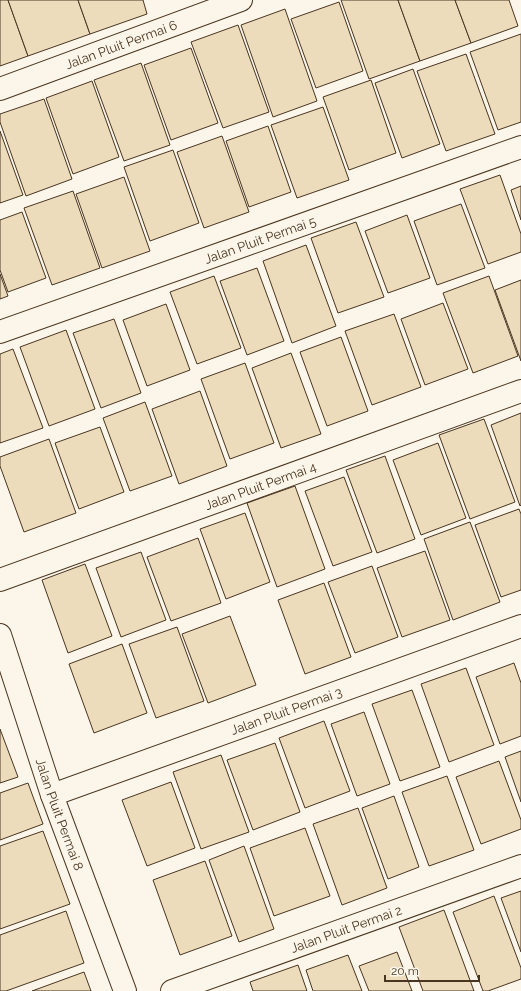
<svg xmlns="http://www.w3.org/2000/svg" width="521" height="991" font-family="Raleway,sans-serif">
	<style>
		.building { fill: #ecdcbc; stroke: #4a3520 }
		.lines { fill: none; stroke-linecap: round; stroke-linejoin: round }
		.minor-casing { stroke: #4a3520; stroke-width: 24 }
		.minor { stroke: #fbf6e9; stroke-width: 22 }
		.labels { text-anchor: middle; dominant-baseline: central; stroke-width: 3; stroke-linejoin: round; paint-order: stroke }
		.street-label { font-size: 13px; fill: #4a3520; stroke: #fbf6e9 }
	</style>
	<rect width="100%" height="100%" fill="#fbf6e9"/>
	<g class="building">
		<path d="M0 0H8L28 56 0 66Z"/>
		<path d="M8 0H78L90 34 28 56Z"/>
		<path d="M78 0H143L147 14 90 34Z"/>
		<path d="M341 0H398L420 61 369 79Z"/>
		<path d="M398 0H455L471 43 420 61Z"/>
		<path d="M455 0H509L518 26 471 43Z"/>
		<path d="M339 2 363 71 316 88 291 19Z"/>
		<path d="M285 9 317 101 273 117 241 25Z"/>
		<path d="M238 25 269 112 223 128 191 42Z"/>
		<path d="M521 34V122L498 130 470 52Z"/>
		<path d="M191 48 218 123 171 140 144 65Z"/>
		<path d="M466 54 495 134 446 151 417 71Z"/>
		<path d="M141 63 170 145 124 161 94 80Z"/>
		<path d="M413 69 440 144 402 158 375 83Z"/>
		<path d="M371 80 396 153 349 170 323 97Z"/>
		<path d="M92 81 119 157 73 174 46 98Z"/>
		<path d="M44 99 72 179 26 196 0 122V114Z"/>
		<path d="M323 107 349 180 297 198 271 125Z"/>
		<path d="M268 126 291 192 249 207 226 141Z"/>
		<path d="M0 131 23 195 0 203Z"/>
		<path d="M222 136 249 212 204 228 177 152Z"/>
		<path d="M173 150 199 223 150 241 124 167Z"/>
		<path d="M500 175 521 234V252L488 264 460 189Z"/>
		<path d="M124 177 150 251 102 268 76 194Z"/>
		<path d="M521 186V220L511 190Z"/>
		<path d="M73 191 100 268 52 285 24 208Z"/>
		<path d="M461 204 485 268 437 285 414 221Z"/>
		<path d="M22 212 46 278 8 292 0 270V220Z"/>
		<path d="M407 215 430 278 388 293 365 231Z"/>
		<path d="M356 222 384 297 338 313 311 238Z"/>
		<path d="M306 245 336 326 292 343 263 261Z"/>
		<path d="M257 268 284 341 247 355 220 281Z"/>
		<path d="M0 274 8 296 0 299Z"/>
		<path d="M214 276 241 348 197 364 170 292Z"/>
		<path d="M489 276 518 356 473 373 443 293Z"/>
		<path d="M521 280V361L495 290Z"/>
		<path d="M443 303 468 369 425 385 401 319Z"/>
		<path d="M166 304 190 370 147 386 123 320Z"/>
		<path d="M394 314 421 387 372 405 345 331Z"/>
		<path d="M114 319 141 393 101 408 73 333Z"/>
		<path d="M66 330 95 409 49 426 20 347Z"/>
		<path d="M341 337 368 411 327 426 300 352Z"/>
		<path d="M13 349 43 428 0 443V354Z"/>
		<path d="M291 353 321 434 281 448 252 368Z"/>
		<path d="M245 363 274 443 230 459 201 379Z"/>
		<path d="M200 391 227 466 179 484 152 409Z"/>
		<path d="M145 402 172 476 130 491 103 418Z"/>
		<path d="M521 413V505L520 506 491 425Z"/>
		<path d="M484 419 515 502 470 519 439 435Z"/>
		<path d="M100 427 124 492 79 509 55 443Z"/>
		<path d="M49 439 76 513 24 532 0 466V457Z"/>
		<path d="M438 443 466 518 421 535 393 460Z"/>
		<path d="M385 456 415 539 377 553 346 470Z"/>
		<path d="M344 477 372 552 333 566 305 491Z"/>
		<path d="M295 486 325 569 277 587 247 503Z"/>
		<path d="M519 509 521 514V590L501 597 475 525Z"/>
		<path d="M245 513 270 582 226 599 200 529Z"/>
		<path d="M470 522 500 602 453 620 424 539Z"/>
		<path d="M198 538 221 603 171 621 147 557Z"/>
		<path d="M425 551 450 620 402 637 377 568Z"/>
		<path d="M141 552 166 620 121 637 96 568Z"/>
		<path d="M85 564 112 636 68 653 42 580Z"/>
		<path d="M372 566 398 637 355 653 328 582Z"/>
		<path d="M324 583 351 657 305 674 278 600Z"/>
		<path d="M230 616 256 685 208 703 182 634Z"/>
		<path d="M177 627 204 701 156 718 129 644Z"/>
		<path d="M122 644 147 713 94 733 69 664Z"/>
		<path d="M514 663 521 683V736L500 744 476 677Z"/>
		<path d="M466 668 494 745 449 762 421 684Z"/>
		<path d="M412 690 440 767 400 781 372 704Z"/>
		<path d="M364 712 390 784 357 796 331 724Z"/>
		<path d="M324 721 350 791 305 808 279 738Z"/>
		<path d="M0 729 18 777 0 783Z"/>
		<path d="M275 743 300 812 253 830 227 760Z"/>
		<path d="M521 751V802L505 757Z"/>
		<path d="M221 755 249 832 201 849 173 772Z"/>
		<path d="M499 761 521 820V829L481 844 456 777Z"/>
		<path d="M447 776 474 850 429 866 402 792Z"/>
		<path d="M171 782 195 848 147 866 122 800Z"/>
		<path d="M28 783 43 824 0 840V793Z"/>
		<path d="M394 796 419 867 388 879 362 808Z"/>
		<path d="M358 808 387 888 342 905 313 824Z"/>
		<path d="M305 828 330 896 274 916 250 848Z"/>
		<path d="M43 831 70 904 0 929V846Z"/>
		<path d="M244 846 274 929 239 942 209 860Z"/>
		<path d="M205 861 232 936 180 955 153 880Z"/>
		<path d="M521 891V952L501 898Z"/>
		<path d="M494 896 521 968V979L488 991H483L453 912Z"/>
		<path d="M444 910 474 991H423L399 927Z"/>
		<path d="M66 911 84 963 6 991H0V935Z"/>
		<path d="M397 952 412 991H369L359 966Z"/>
		<path d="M348 955 362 991H313L306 970Z"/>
		<path d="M298 965 307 991H253L250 982Z"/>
		<path d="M84 972 91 991H32Z"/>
	</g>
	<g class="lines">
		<g class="minor-casing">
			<g id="minor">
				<path id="s1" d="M0 89 241 0"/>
				<path id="s2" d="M0 332 521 147"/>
				<path id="s3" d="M0 580 521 391"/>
				<path id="s4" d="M0 635 52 795 125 991"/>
				<path id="s5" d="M52 795 521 626"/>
				<path id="s6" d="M172 991 521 866"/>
			</g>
		</g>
		<use href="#minor" class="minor"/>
	</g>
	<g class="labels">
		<g class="street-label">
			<text stroke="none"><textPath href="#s1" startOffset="129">Jalan Pluit Permai 6</textPath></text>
			<text stroke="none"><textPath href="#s2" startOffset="276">Jalan Pluit Permai 5</textPath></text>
			<text stroke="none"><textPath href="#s3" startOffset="277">Jalan Pluit Permai 4</textPath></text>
			<text stroke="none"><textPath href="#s5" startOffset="249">Jalan Pluit Permai 3</textPath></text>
			<text stroke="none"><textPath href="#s4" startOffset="189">Jalan Pluit Permai 8</textPath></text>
			<text stroke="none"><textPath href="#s6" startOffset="185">Jalan Pluit Permai 2</textPath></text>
		</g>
	</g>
	<path d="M385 975v6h94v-6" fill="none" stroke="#4a3520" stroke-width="2"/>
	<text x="391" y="975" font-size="12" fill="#4a3520" stroke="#fbf6e9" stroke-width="3" paint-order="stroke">20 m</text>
</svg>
